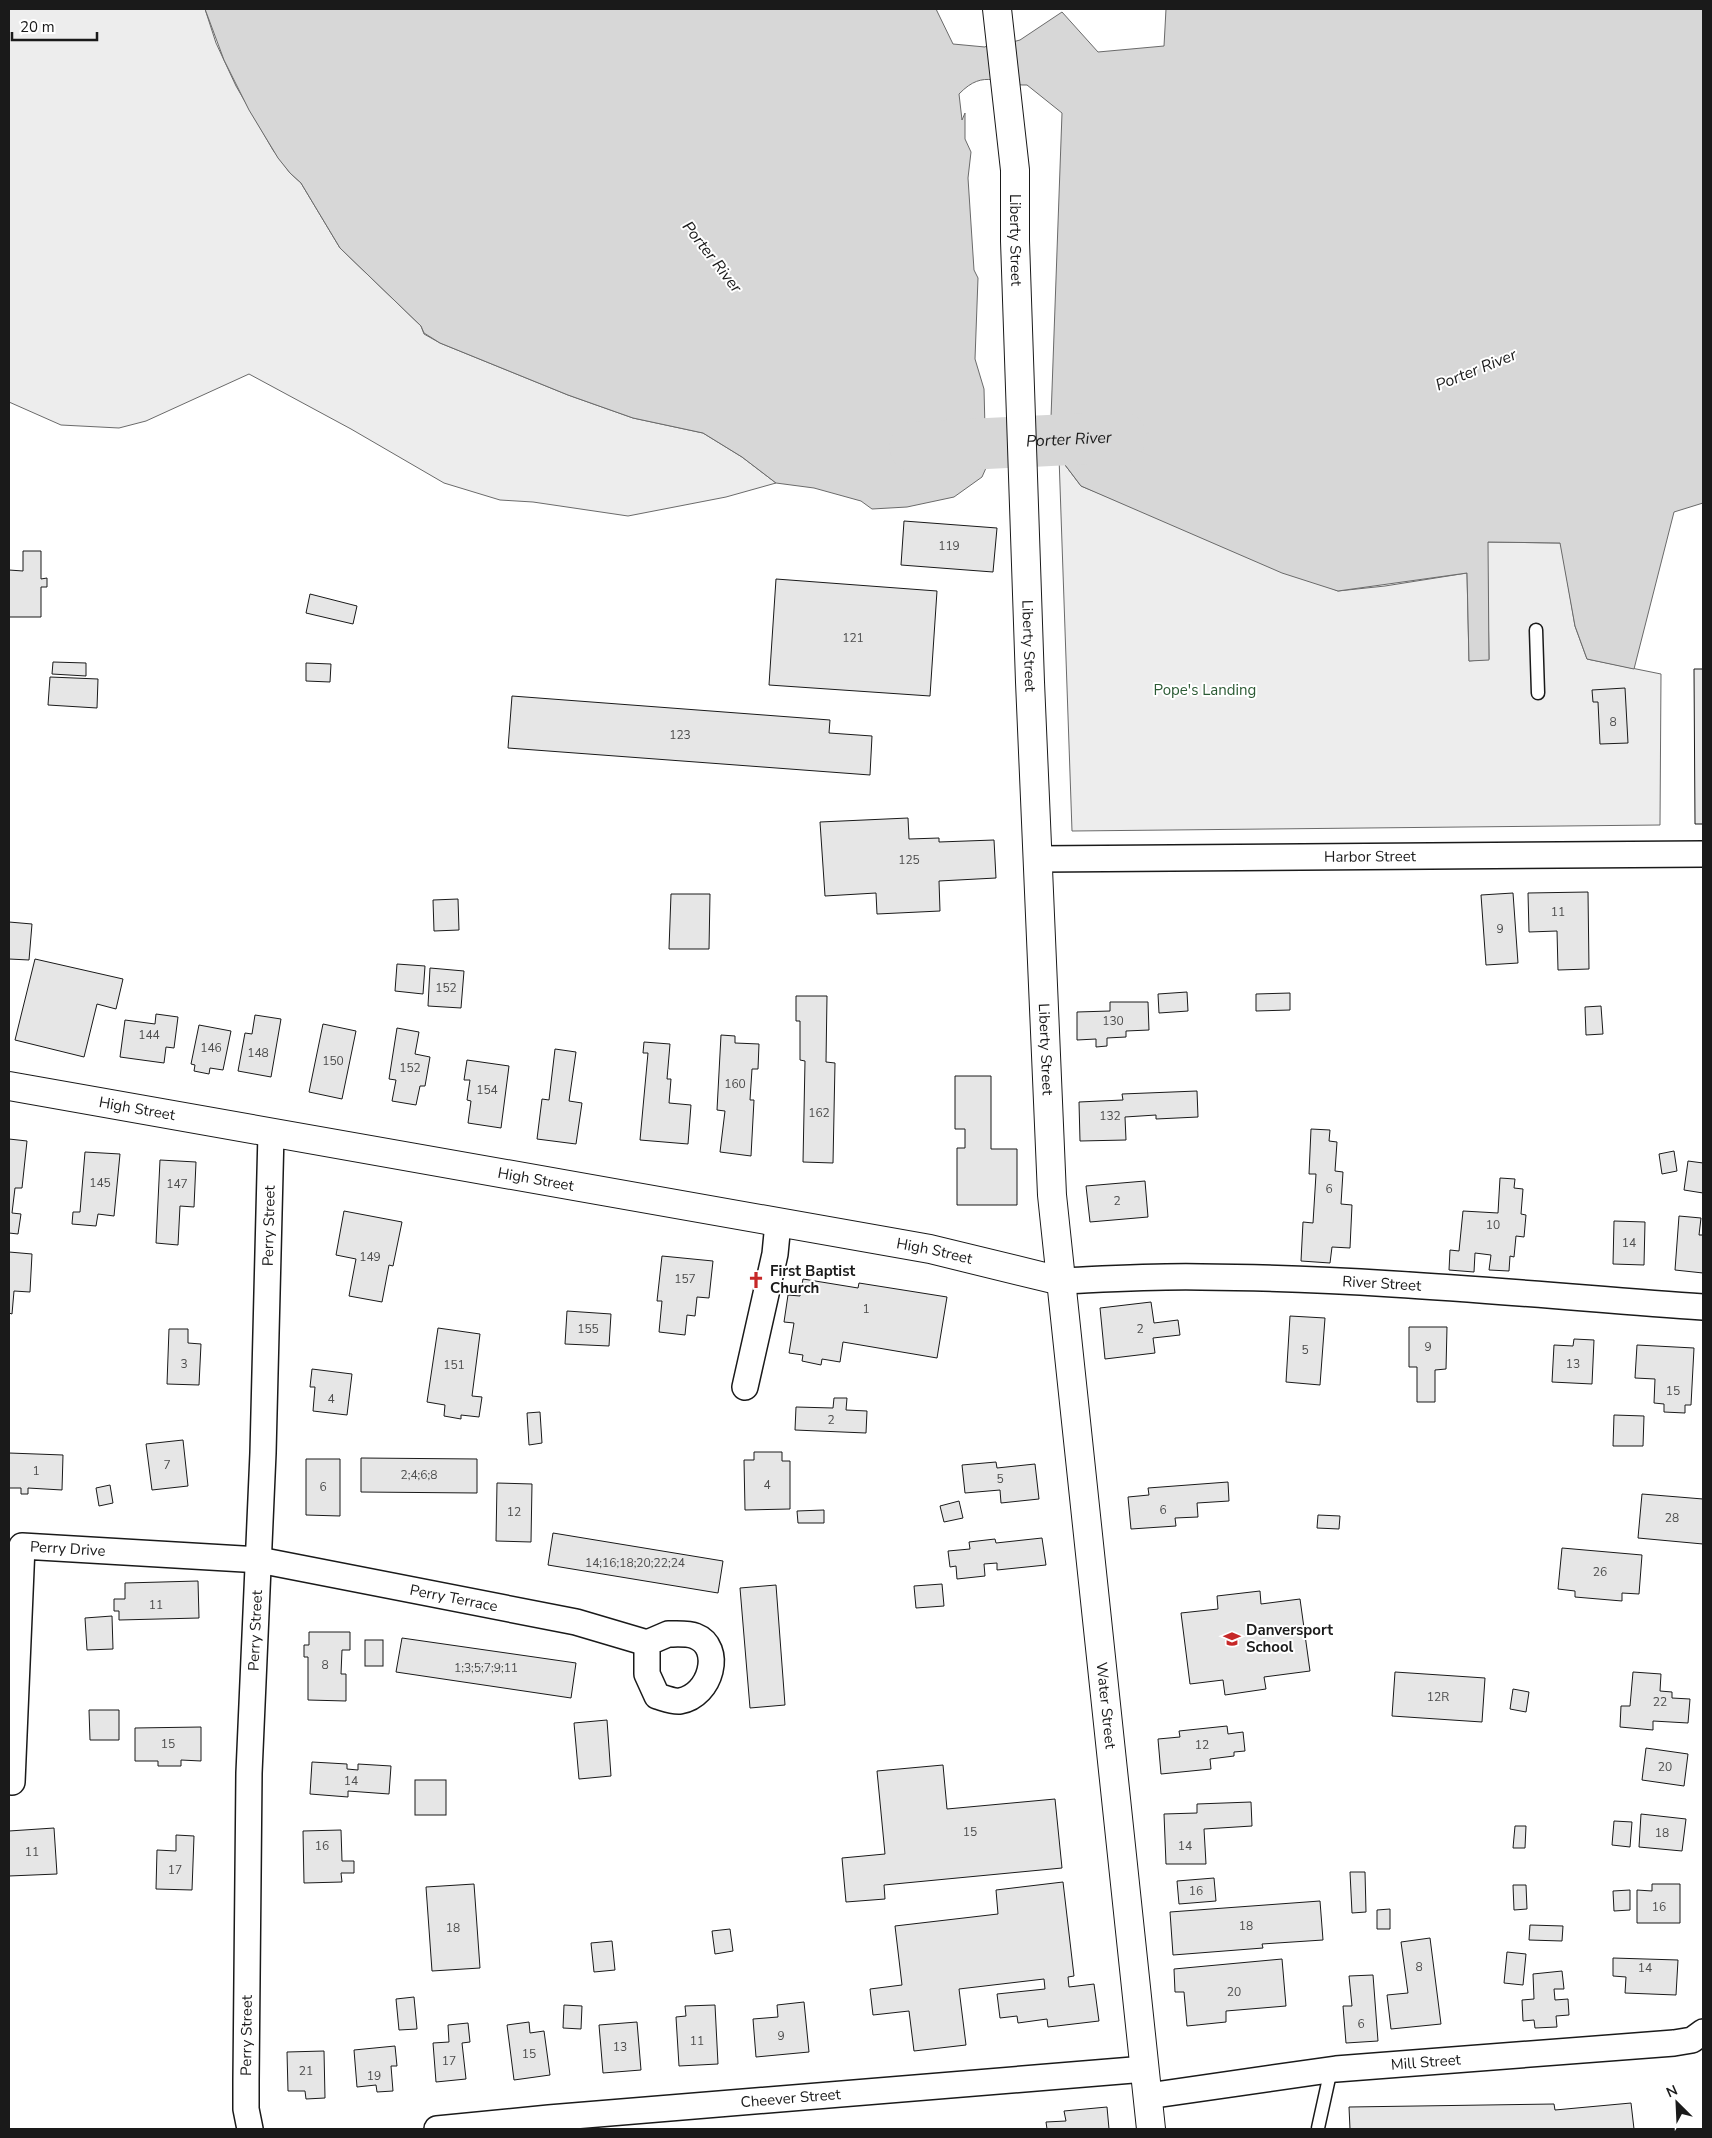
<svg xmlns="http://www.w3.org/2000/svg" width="1712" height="2138" font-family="'Nunito Sans',sans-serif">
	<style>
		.built { fill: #ededed; stroke: #6a6a6a }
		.water { fill: #d7d7d7; stroke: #6a6a6a }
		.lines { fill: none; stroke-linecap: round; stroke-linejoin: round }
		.river { stroke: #d7d7d7; stroke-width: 51 }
		.building { fill: #e6e6e6; stroke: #1a1a1a }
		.lane-casing { stroke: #1a1a1a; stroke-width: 15 }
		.street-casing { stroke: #1a1a1a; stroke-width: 28 }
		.secondary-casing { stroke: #1a1a1a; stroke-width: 30 }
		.lane { stroke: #fff; stroke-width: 12 }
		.street { stroke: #fff; stroke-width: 25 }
		.secondary { stroke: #fff; stroke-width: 28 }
		.labels { text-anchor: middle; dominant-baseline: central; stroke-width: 4; stroke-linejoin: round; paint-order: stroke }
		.number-label { font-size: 12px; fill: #4d4d4d }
		.street-label { font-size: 15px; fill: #1a1a1a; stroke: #fff }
		.park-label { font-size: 15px; fill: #2b5a34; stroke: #fff }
		.poi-label { font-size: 15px; font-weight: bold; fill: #1a1a1a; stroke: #fff; text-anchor: start }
		.water-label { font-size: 16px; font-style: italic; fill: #1a1a1a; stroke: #fff }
	</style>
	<rect width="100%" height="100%" fill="#fff"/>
	<g class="built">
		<path d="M9 9H205L216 43 236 86 273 150 290 173 301 183 340 248 421 326 424 334 440 343 568 395 633 418 703 433 742 457 776 483 726 497 628 516 533 502 500 500 444 483 351 429 249 374 146 421 119 428 61 425 9 402Z"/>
		<path d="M1059 457 1081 486 1338 591 1385 586 1467 573 1469 661 1489 659 1487 542 1561 543 1575 626 1587 659 1661 674 1660 825 1072 831Z"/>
	</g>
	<path class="water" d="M205 9H936L953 44 985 47 993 41 1005 44 1020 40 1062 12 1098 52 1164 46 1166 9H1703V503L1674 512 1634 669 1587 659 1575 626 1560 543 1488 542 1489 660 1469 661 1467 573 1338 591 1282 573 1081 486 1050 445 1062 113 1027 85C999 86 985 67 959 94L962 120 965 113V139L971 152 968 178 974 270 978 278 975 359 984 389 986 468 982 477 954 497 907 507 872 509 861 501 814 488 776 483 742 457 703 433 633 418 568 395 440 343 424 333 421 326 340 248 301 183 290 173 278 158 249 110 224 60Z"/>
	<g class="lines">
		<path class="river" id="s1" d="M915 447 1121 437"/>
	</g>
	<g class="building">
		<path d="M904 521 997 528 993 572 901 565Z"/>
		<path d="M23 551H41V579L47 578V587H41V617H9V570L23 571Z"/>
		<path d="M776 579 937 591 930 696 769 685Z"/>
		<path d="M310 594 357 606 353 624 306 613Z"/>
		<path d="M53 662 86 663V676L52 674Z"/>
		<path d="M306 663 331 664 330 682 306 681Z"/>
		<path d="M1694 669H1703V824H1695Z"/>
		<path d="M50 677 98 679 97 708 48 705Z"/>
		<path d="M1625 688 1628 743 1600 744 1598 702H1593L1592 690Z"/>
		<path d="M512 696 830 720 829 733 872 736 870 775 508 748Z"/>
		<path d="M908 818 909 839 939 838V842L994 840 996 878 939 881 940 911 877 914 876 893 825 896 820 822Z"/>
		<path d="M1588 892 1589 969 1558 970 1557 931 1529 932 1528 893Z"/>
		<path d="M1513 893 1518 963 1486 965 1481 895Z"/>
		<path d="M671 894H710L709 949H669Z"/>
		<path d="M458 899 459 930 434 931 433 900Z"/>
		<path d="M9 922 32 924 29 960 9 959Z"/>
		<path d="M35 959 123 979 116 1009 97 1004 84 1057 15 1040Z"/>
		<path d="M397 964 425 966 423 994 395 991Z"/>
		<path d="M430 968 464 971 461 1008 428 1006Z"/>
		<path d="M1187 992 1188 1011 1159 1013 1158 994Z"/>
		<path d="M1290 993V1010L1256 1011V994Z"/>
		<path d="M796 996H827L826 1062 835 1063 833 1163 803 1162 805 1061 800 1060V1021H796Z"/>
		<path d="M1110 1002H1148L1149 1030 1126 1031V1037L1107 1038V1046L1096 1047V1039L1077 1040V1012L1110 1011Z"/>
		<path d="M1601 1006 1603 1034 1586 1035 1585 1007Z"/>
		<path d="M156 1014 178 1017 174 1048 166 1047 164 1063 120 1057 125 1020 155 1024Z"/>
		<path d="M255 1015 281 1019 271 1077 238 1071 245 1033 252 1034Z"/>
		<path d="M323 1024 356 1031 342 1099 309 1092Z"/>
		<path d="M199 1025 231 1031 223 1070 210 1068 209 1074 194 1071 195 1065 191 1064Z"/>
		<path d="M397 1028 419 1032 415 1054 430 1057 425 1086H420L416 1105 392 1101 396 1080 389 1079Z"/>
		<path d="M721 1035 735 1036V1043L759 1044 758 1069H752L750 1100H754L751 1156 720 1152 725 1111 717 1110Z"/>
		<path d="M644 1042 670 1044 667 1079H671L669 1103 691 1105 688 1144 640 1140 648 1053H643Z"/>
		<path d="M555 1049 576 1052 569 1101 582 1103 576 1144 537 1139 542 1099 549 1100Z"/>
		<path d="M467 1060 509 1066 501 1128 468 1123 471 1101 467 1100 470 1080H464Z"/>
		<path d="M955 1076H991V1149H1017V1205H957V1148H965V1129H955Z"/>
		<path d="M1197 1091 1198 1117 1156 1119V1115L1125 1117 1126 1140 1080 1141 1079 1102 1123 1100 1122 1094Z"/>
		<path d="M1311 1129 1330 1130 1329 1141 1337 1142 1335 1171 1343 1172 1341 1204 1352 1205 1350 1248 1332 1247 1330 1263 1301 1261 1303 1222 1313 1223 1316 1174H1309Z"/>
		<path d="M9 1139 27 1141 22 1188H15L12 1213 21 1214 18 1234 9 1233Z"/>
		<path d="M1674 1151 1677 1171 1662 1174 1659 1154Z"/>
		<path d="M85 1152 120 1154 114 1216 98 1214 96 1226 72 1224 73 1212H80Z"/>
		<path d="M160 1160 196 1162 194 1207 180 1206 178 1245 156 1243Z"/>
		<path d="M1688 1161 1703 1163V1193L1684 1190Z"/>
		<path d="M1500 1178 1515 1179 1514 1188 1523 1189 1521 1214 1526 1215 1524 1237 1516 1236 1514 1257 1510 1256 1509 1271 1489 1270 1491 1255 1475 1253 1474 1272 1449 1270 1450 1250 1459 1251 1463 1211 1498 1213Z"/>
		<path d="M1145 1181 1148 1217 1090 1222 1086 1186Z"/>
		<path d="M344 1211 402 1222 393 1266 389 1265 382 1302 349 1296 356 1259 336 1255Z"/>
		<path d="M1679 1216 1701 1218 1699 1235H1703V1273L1675 1270Z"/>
		<path d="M1614 1221 1645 1222 1644 1265 1613 1264Z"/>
		<path d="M9 1252 32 1254 30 1292 14 1291 12 1314 9 1313Z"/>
		<path d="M662 1256 713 1261 709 1298 697 1297 695 1316 687 1315 685 1335 659 1332 662 1301H657Z"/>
		<path d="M803 1279 858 1288 859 1283 947 1297 937 1358 843 1342 840 1362 822 1359 821 1365 802 1361 803 1355 789 1353 794 1323 784 1322 788 1295 800 1296Z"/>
		<path d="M1151 1302 1154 1323 1178 1320 1180 1335 1153 1338 1155 1353 1105 1359 1100 1308Z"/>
		<path d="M567 1311 611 1314 609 1346 565 1344Z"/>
		<path d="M1290 1316 1325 1318 1320 1385 1286 1382Z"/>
		<path d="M1409 1327H1447L1446 1369 1435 1370V1402H1417V1367H1409Z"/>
		<path d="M438 1328 480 1334 472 1396 482 1397 479 1417 461 1415V1419L444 1416 445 1405 427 1402Z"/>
		<path d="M169 1329H188V1343L201 1344 199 1385 167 1384Z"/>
		<path d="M1574 1339 1594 1340 1592 1384 1552 1382 1554 1345 1573 1346Z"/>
		<path d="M1637 1345 1694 1348 1691 1405H1685V1413L1664 1412V1404L1654 1403 1655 1379 1635 1378Z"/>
		<path d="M312 1369 352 1374 347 1415 313 1411 315 1387H310Z"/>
		<path d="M834 1398H847L846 1410 867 1411 866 1433 795 1430 796 1407 833 1408Z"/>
		<path d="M540 1412 542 1443 529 1445 527 1413Z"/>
		<path d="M1614 1415 1644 1416 1643 1446H1613Z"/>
		<path d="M183 1440 188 1486 152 1490 146 1444Z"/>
		<path d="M754 1452H782V1461H790V1509L745 1510 744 1460H754Z"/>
		<path d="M9 1453 63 1455 62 1490 28 1488V1494H21V1488H9Z"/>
		<path d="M361 1458 477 1459V1493L361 1492Z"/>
		<path d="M306 1459H340V1516L306 1515Z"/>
		<path d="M996 1462 997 1468 1035 1464 1039 1499 1001 1503 1000 1490 965 1493 962 1465Z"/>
		<path d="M1228 1482 1229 1501 1197 1503 1198 1517 1175 1518 1176 1526 1131 1529 1128 1497 1149 1495 1148 1488Z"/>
		<path d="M497 1483 532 1484 531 1542 496 1541Z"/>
		<path d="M110 1485 113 1503 99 1506 96 1488Z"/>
		<path d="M1642 1494 1703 1499V1544L1638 1538Z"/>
		<path d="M959 1501 963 1518 944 1522 940 1506Z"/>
		<path d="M824 1510V1523H798L797 1511Z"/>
		<path d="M1318 1515 1340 1516 1339 1529 1317 1528Z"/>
		<path d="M553 1533 723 1561 718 1593 548 1565Z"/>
		<path d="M1042 1538 1046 1565 997 1570V1563L984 1564 985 1576 957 1579 956 1566 950 1567 948 1551 970 1549 969 1542 995 1539 996 1543Z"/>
		<path d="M1562 1548 1642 1555 1639 1594 1622 1593V1601L1575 1597V1591L1558 1589Z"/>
		<path d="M198 1581 199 1618 119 1620V1611H114V1599H125V1583Z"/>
		<path d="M942 1584 944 1606 916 1608 914 1586Z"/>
		<path d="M776 1585 785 1705 750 1708 740 1588Z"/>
		<path d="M1260 1591 1261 1604 1300 1599 1310 1671 1264 1677 1266 1689 1225 1695 1223 1680 1190 1684 1181 1613 1218 1609 1217 1596Z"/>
		<path d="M112 1616 113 1649 87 1650 85 1618Z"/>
		<path d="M309 1632H350V1650H342L341 1674H346V1701L308 1700V1657H304V1645H309Z"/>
		<path d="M402 1638 576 1663 571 1698 396 1672Z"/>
		<rect x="365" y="1640" width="18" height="26"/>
		<path d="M1395 1672 1485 1678 1482 1722 1392 1716Z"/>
		<path d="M1633 1672 1661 1674 1660 1691 1672 1692V1698L1690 1699 1688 1723 1653 1721V1730L1620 1727 1621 1706H1630Z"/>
		<path d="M1513 1689 1529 1692 1526 1712 1510 1709Z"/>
		<path d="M89 1710H119V1740H90Z"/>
		<path d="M607 1720 611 1776 579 1779 574 1723Z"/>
		<path d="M1227 1726 1228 1734 1243 1732 1245 1751 1234 1752V1756L1210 1759 1211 1769 1161 1774 1158 1739 1180 1737 1179 1731Z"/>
		<path d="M201 1727V1761L181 1760V1766H158V1761H135V1728Z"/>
		<path d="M1646 1748 1688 1754 1684 1786 1642 1780Z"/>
		<path d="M312 1762 347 1764V1769L358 1770V1764L391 1766 389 1794 348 1791V1797L310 1794Z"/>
		<path d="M943 1765 947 1809 1055 1799 1062 1868 884 1885 885 1899 846 1902 842 1858 885 1854 877 1771Z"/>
		<rect x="415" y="1780" width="31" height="35"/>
		<path d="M1251 1802 1252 1826 1204 1829 1206 1864H1166L1164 1814 1197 1813V1804Z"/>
		<path d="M1641 1814 1686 1819 1682 1851 1639 1847Z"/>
		<path d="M1614 1821 1632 1822 1630 1847 1612 1845Z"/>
		<path d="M1515 1826H1526L1525 1848H1513Z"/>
		<path d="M54 1828 57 1874 9 1876V1831Z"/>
		<path d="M341 1830 342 1861H354V1873H341L342 1882 304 1883 303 1831Z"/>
		<path d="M176 1835 194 1836 192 1890 156 1889 157 1850 176 1851Z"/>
		<path d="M1350 1872H1365L1366 1912 1352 1913Z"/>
		<path d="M1214 1878 1216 1901 1179 1904 1177 1881Z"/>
		<path d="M1063 1882 1074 1976 1068 1977 1069 1987 1094 1984 1099 2021 1048 2027 1047 2019 1018 2023 1017 2016 1000 2018 997 1994 1045 1989 1044 1979 959 1989 966 2045 914 2051 909 2011 873 2015 870 1989 902 1985 895 1926 998 1914 996 1890Z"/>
		<path d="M474 1884 480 1968 432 1971 426 1887Z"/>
		<path d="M1652 1884H1680V1923H1637V1890L1652 1891Z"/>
		<path d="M1513 1885H1526L1527 1909 1514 1910Z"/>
		<path d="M1630 1890V1910L1614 1911 1613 1891Z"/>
		<path d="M1320 1901 1323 1940 1262 1944 1263 1948 1173 1955 1170 1912Z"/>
		<path d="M1390 1909V1929H1377V1910Z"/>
		<path d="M1530 1925 1563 1926 1562 1941 1529 1940Z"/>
		<path d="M730 1929 733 1951 715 1954 712 1931Z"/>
		<path d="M1430 1938 1441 2024 1391 2029 1387 1995 1408 1993 1401 1942Z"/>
		<path d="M612 1941 615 1970 594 1972 591 1943Z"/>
		<path d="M1507 1952 1526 1954 1523 1985 1504 1983Z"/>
		<path d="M1613 1958 1678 1960 1676 1995 1625 1993 1626 1977 1613 1976Z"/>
		<path d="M1282 1959 1286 2006 1226 2011V2022L1187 2026 1184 1992H1175L1174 1969Z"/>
		<path d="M1562 1971 1564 1989H1554L1555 2000 1568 1999 1569 2015 1556 2016 1557 2027 1535 2028 1534 2020 1523 2021 1522 2000 1534 1999 1533 1974Z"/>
		<path d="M1373 1975 1378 2041 1346 2043 1343 2006H1352L1349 1976Z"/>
		<path d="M414 1997 417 2029 399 2030 396 1999Z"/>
		<path d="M804 2002 809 2052 756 2057 753 2019 778 2017 777 2005Z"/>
		<path d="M564 2005 582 2006 581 2029 563 2028Z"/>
		<path d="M715 2005 718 2064 679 2066 676 2017 686 2016 685 2006Z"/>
		<path d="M529 2022 530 2033 544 2031 550 2075 514 2080 507 2025Z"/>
		<path d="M637 2022 641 2070 603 2073 599 2025Z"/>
		<path d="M468 2023 470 2042 462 2043 466 2079 436 2082 433 2043 449 2042 448 2025Z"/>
		<path d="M395 2046 397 2066H391L393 2091 377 2092 376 2085 357 2087 354 2050Z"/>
		<path d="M324 2051 325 2098 306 2099 305 2091H288L287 2052Z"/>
		<path d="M1631 2103 1634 2129H1350L1349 2107 1554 2104 1555 2110Z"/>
		<path d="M1107 2107 1109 2129H1047L1046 2122 1066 2121 1064 2111Z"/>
	</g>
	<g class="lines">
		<g class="lane-casing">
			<g id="lane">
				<path d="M1536 630 1538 693"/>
				<path d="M1318 2128 1331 2069"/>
			</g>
		</g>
		<g class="street-casing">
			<g id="street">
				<path id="s2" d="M1038 859 1703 854"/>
				<path id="s3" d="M1061 1281C1107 1279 1154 1276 1201 1277 1368 1278 1536 1295 1703 1307"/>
				<path d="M745 1387 775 1254 778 1223"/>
				<path d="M668 1634C676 1634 688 1633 695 1636 724 1647 711 1696 680 1701 673 1702 664 1698 657 1696L647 1674V1643Z"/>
				<path id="s4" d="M12 1782 22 1546 259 1560 576 1622 647 1643"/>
				<path id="s5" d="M1148 2096 1336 2069 1674 2043 1692 2040 1703 2032"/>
				<path id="s6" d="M250 2129 246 2109V2080L249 1773 263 1453 271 1133"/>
				<path id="s7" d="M437 2129 549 2118 1145 2069"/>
			</g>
		</g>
		<g class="secondary-casing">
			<g id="secondary">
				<path id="s8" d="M997 9 1015 170V241L1030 682 1052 1195 1151 2129"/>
				<path id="s9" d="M9 1086 930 1249 1061 1281"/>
			</g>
		</g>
		<use href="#lane" class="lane"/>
		<use href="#street" class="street"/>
		<use href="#secondary" class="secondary"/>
	</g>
	<defs>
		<g id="church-bare" transform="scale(1.35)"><path d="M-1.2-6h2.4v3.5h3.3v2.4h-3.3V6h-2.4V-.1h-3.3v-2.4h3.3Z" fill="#c62828" stroke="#fff" stroke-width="2.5" paint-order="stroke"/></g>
		<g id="school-bare" transform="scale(1.35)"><path d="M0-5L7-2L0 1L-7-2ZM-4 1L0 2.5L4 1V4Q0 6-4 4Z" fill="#c62828" stroke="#fff" stroke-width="2.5" paint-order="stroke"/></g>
	</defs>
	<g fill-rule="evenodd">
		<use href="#church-bare" x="756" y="1280"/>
		<use href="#school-bare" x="1232" y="1639"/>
	</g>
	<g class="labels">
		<g class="number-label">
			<text x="949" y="546">119</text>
			<text x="853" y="638">121</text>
			<text x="1613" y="722">8</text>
			<text x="680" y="735">123</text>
			<text x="909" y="860">125</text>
			<text x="1558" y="912">11</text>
			<text x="1500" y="929">9</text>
			<text x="446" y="988">152</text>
			<text x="1113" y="1021">130</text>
			<text x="149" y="1035">144</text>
			<text x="211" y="1048">146</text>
			<text x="258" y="1053">148</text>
			<text x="333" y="1061">150</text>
			<text x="410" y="1068">152</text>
			<text x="735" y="1084">160</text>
			<text x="487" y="1090">154</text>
			<text x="819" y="1113">162</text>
			<text x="1110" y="1116">132</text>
			<text x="100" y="1183">145</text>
			<text x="177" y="1184">147</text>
			<text x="1329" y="1189">6</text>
			<text x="1117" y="1201">2</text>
			<text x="1493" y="1225">10</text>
			<text x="1629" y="1243">14</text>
			<text x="370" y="1257">149</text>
			<text x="685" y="1279">157</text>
			<text x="866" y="1309">1</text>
			<text x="588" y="1329">155</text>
			<text x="1140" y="1329">2</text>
			<text x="1428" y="1347">9</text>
			<text x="1305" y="1350">5</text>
			<text x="184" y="1364">3</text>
			<text x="1573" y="1364">13</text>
			<text x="454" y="1365">151</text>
			<text x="1673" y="1391">15</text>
			<text x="331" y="1399">4</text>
			<text x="831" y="1420">2</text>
			<text x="167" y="1465">7</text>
			<text x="36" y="1471">1</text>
			<text x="419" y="1475">2;4;6;8</text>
			<text x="1000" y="1479">5</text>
			<text x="767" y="1485">4</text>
			<text x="323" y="1487">6</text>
			<text x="1163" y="1510">6</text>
			<text x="514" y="1512">12</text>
			<text x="1672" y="1518">28</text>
			<text x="635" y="1563">14;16;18;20;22;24</text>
			<text x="1600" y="1572">26</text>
			<text x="156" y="1605">11</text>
			<text x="325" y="1665">8</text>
			<text x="486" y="1668">1;3;5;7;9;11</text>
			<text x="1438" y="1697">12R</text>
			<text x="1660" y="1702">22</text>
			<text x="168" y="1744">15</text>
			<text x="1202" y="1745">12</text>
			<text x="1665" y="1767">20</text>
			<text x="351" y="1781">14</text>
			<text x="970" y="1832">15</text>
			<text x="1662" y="1833">18</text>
			<text x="322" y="1846">16</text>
			<text x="1185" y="1846">14</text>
			<text x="32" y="1852">11</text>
			<text x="175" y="1870">17</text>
			<text x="1196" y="1891">16</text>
			<text x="1659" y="1907">16</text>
			<text x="1246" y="1926">18</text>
			<text x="453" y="1928">18</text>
			<text x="1419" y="1967">8</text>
			<text x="1645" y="1968">14</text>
			<text x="1234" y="1992">20</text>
			<text x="1361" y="2024">6</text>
			<text x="781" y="2036">9</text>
			<text x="697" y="2041">11</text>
			<text x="620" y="2047">13</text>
			<text x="529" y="2054">15</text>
			<text x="449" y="2061">17</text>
			<text x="306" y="2071">21</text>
			<text x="374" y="2076">19</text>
		</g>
		<g class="street-label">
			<text stroke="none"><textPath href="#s8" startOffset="232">Liberty Street</textPath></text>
			<text stroke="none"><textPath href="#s8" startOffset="638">Liberty Street</textPath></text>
			<text stroke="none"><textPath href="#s2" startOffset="332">Harbor Street</textPath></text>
			<text stroke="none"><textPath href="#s8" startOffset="1042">Liberty Street</textPath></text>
			<text stroke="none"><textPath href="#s9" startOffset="130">High Street</textPath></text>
			<text stroke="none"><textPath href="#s9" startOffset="535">High Street</textPath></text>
			<text stroke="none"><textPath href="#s6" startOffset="904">Perry Street</textPath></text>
			<text stroke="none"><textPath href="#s9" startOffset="940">High Street</textPath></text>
			<text stroke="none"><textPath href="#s3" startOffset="321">River Street</textPath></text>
			<text stroke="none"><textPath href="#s4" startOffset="282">Perry Drive</textPath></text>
			<text stroke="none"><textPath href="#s4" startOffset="672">Perry Terrace</textPath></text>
			<text stroke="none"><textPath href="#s6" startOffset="499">Perry Street</textPath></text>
			<text stroke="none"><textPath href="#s8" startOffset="1701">Water Street</textPath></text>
			<text stroke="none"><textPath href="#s6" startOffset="94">Perry Street</textPath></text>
			<text stroke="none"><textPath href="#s5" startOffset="280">Mill Street</textPath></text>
			<text stroke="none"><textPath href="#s7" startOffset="355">Cheever Street</textPath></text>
		</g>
		<g class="park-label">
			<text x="1205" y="690">Pope's Landing</text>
		</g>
		<g class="poi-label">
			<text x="770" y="1271">First Baptist<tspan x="770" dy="17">Church</tspan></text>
			<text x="1246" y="1630">Danversport<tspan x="1246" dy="17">School</tspan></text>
		</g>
		<g class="water-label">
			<text transform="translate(712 257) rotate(52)">Porter River</text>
			<text transform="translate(1476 370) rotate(-22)">Porter River</text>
			<text stroke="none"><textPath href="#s1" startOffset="154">Porter River</textPath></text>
		</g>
	</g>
	<rect width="1712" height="2138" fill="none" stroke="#1a1a1a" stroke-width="20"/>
	<g transform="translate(1677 2103) rotate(336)" stroke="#ffffff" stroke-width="4" paint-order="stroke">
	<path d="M0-4L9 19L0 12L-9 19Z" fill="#1a1a1a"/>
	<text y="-8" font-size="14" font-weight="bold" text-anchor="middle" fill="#1a1a1a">N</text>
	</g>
	<path d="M12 32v8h85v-8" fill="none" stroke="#1a1a1a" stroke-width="2.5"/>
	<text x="20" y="32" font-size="15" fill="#1a1a1a" stroke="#ffffff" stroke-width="4" paint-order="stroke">20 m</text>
</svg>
